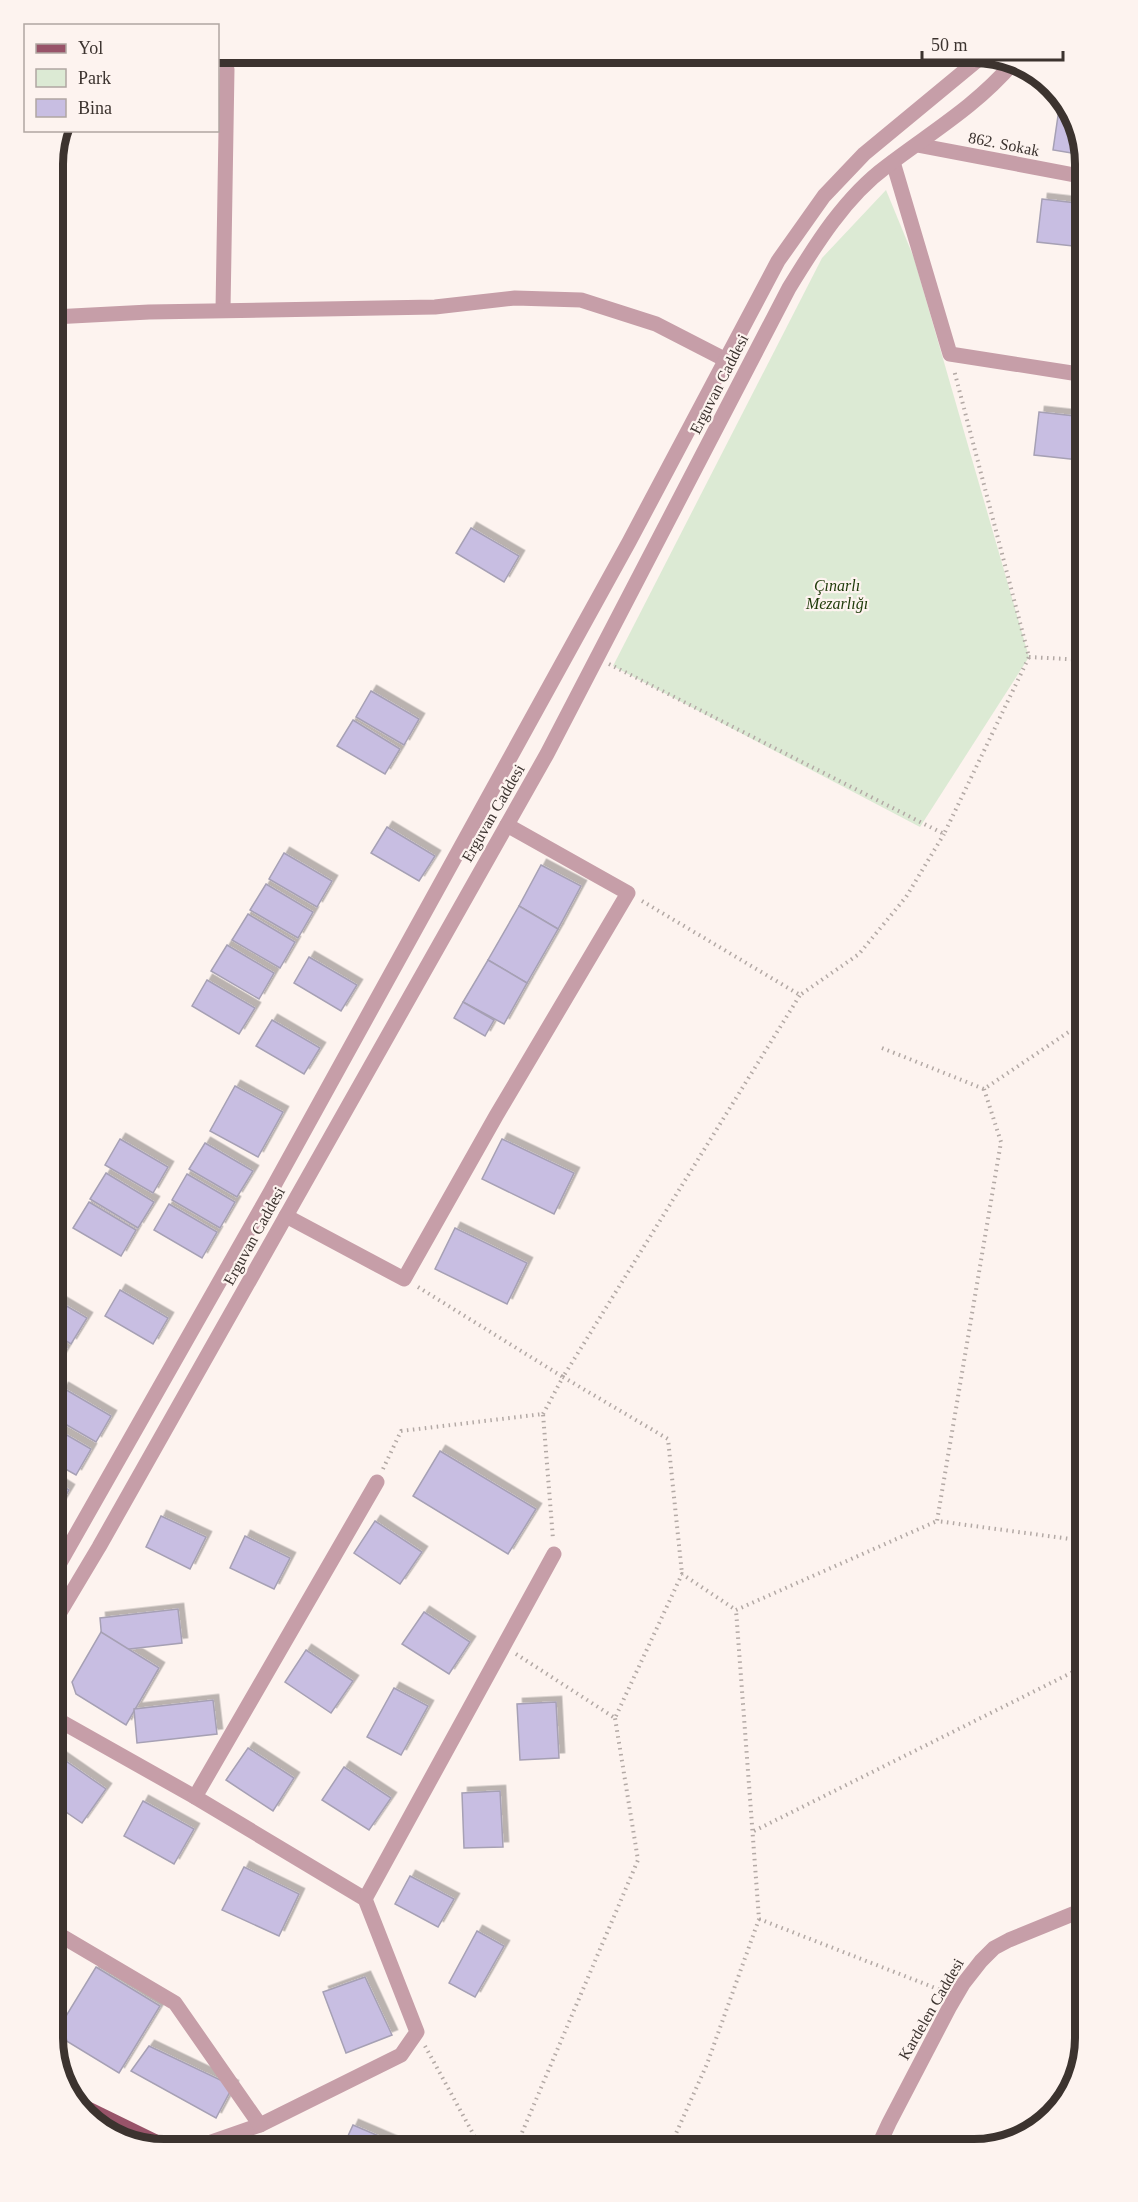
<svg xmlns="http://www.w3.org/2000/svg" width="1138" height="2202" font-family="Georgia,serif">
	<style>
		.green { fill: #dcead4 }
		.building { fill: #c8bee2; stroke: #a6a0b4; stroke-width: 1.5; filter: url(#shadow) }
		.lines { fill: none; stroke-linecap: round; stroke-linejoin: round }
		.path { stroke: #b3a9a5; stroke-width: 4; stroke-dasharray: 1.5 4.5; stroke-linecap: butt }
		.minor { stroke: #c69ea8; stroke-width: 15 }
		.major { stroke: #985369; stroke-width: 15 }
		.labels { text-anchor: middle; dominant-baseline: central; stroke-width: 4.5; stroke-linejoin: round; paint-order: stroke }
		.street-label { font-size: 16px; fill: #3c332f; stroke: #fdf3ef }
		.park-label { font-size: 16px; font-style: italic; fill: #1e3a08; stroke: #fdf3ef }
		.rim { fill: none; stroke: #3c332f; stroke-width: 8 }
	</style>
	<defs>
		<filter id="shadow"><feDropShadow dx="5.5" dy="-5.5" stdDeviation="0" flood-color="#0004"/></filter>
	</defs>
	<rect width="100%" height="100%" fill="#fdf3ef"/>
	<path class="green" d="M886 190 914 258 1029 657 920 827 613 666 822 258Z"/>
	<g class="building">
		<path d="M1059 109 1068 110 1077 122 1084 155 1053 150Z"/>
		<path d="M1042 199 1085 204 1082 247 1037 242Z"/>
		<path d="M1039 412 1084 417 1079 460 1034 455Z"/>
		<path d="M471 528 519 556 504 582 456 553Z"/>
		<path d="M371 691 419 719 404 745 356 717Z"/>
		<path d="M353 720 400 749 385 774 337 746Z"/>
		<path d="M387 827 435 856 419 881 371 853Z"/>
		<path d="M284 853 332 881 317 907 269 879Z"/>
		<path d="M541 865 581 886 558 929 519 906Z"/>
		<path d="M266 884 313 912 298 938 250 910Z"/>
		<path d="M519 906 558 929 527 983 488 960Z"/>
		<path d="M248 914 295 942 280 968 232 940Z"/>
		<path d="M227 945 274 973 259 999 211 971Z"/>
		<path d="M309 957 357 985 341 1011 294 983Z"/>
		<path d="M488 960 527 983 504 1024 463 1002Z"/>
		<path d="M207 980 255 1008 239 1034 192 1006Z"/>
		<path d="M463 1002 494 1020 485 1036 454 1018Z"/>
		<path d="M272 1020 320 1048 304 1074 256 1046Z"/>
		<path d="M235 1086 283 1112 258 1157 210 1131Z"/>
		<path d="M120 1139 168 1167 153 1193 105 1165Z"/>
		<path d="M502 1139 574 1173 554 1214 482 1179Z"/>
		<path d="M205 1143 253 1171 237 1197 189 1169Z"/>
		<path d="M106 1173 154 1202 138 1228 90 1199Z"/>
		<path d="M187 1174 235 1202 220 1228 172 1200Z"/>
		<path d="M89 1202 136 1230 121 1256 73 1228Z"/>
		<path d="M169 1204 217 1232 202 1258 154 1230Z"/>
		<path d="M455 1228 527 1263 507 1304 435 1269Z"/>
		<path d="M120 1290 168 1318 153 1344 105 1316Z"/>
		<path d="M53 1298 87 1318 71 1344 53 1333Z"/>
		<path d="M53 1339 67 1347 53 1371Z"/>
		<path d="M63 1388 111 1416 96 1442 53 1417V1407Z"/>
		<path d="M53 1427 91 1449 76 1475 53 1462Z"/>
		<path d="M440 1451 536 1509 508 1554 413 1496Z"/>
		<path d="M53 1480 69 1490 54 1515 53 1514Z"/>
		<path d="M161 1516 206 1537 190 1569 146 1547Z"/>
		<path d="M375 1521 422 1552 400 1584 354 1553Z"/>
		<path d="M245 1536 290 1558 274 1589 230 1568Z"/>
		<path d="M178 1609 182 1643 103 1652 100 1618Z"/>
		<path d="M424 1612 470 1642 449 1674 402 1644Z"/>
		<path d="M101 1632 159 1668 126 1725 76 1694 72 1682Z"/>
		<path d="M306 1650 353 1681 331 1713 285 1682Z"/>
		<path d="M394 1688 428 1706 401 1755 367 1737Z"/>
		<path d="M213 1700 217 1734 137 1743 134 1709Z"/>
		<path d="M556 1702 559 1758 520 1760 517 1704Z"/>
		<path d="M248 1748 294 1778 273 1811 226 1780Z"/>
		<path d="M53 1752 106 1789 82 1823 53 1803Z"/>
		<path d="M344 1767 391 1798 369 1830 322 1800Z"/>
		<path d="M500 1791 503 1847 464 1848 462 1793Z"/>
		<path d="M143 1801 194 1829 174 1864 124 1836Z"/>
		<path d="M244 1867 299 1894 279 1936 222 1910Z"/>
		<path d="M410 1876 454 1899 438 1927 395 1904Z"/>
		<path d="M477 1931 504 1946 475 1997 449 1983Z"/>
		<path d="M96 1967 160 2006 119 2073 55 2034Z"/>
		<path d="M365 1977 392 2035 346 2053 323 1992Z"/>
		<path d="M149 2046 233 2086 216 2118 131 2071Z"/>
		<path d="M353 2125 409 2149H342Z"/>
	</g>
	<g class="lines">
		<g class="path">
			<path d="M1029 657 1085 660"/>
			<path d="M609 664 944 834 1029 657 954 370"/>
			<path d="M642 901 800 995 859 954 906 897 944 834"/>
			<path d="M882 1048 984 1089 1085 1021"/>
			<path d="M984 1089 1001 1142 937 1521 1085 1541"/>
			<path d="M418 1287 563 1377 800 995"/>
			<path d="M543 1414 563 1377 668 1439 682 1574"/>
			<path d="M383 1469 401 1431 543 1414 553 1539"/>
			<path d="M736 1610 937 1521"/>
			<path d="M516 1654 615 1718 682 1574 736 1610"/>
			<path d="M754 1831 1085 1666"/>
			<path d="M759 1919 943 1991"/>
			<path d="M425 2046 481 2148 484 2149"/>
			<path d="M515 2149 638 1860 615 1718"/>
			<path d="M669 2149 707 2064 759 1919 736 1610"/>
		</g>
		<g class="minor">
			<path d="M917 145 1085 177"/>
			<path d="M893 162 950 354 1085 375"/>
			<path d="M223 310 227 69"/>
			<path d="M53 317 149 312 435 307 515 298 581 300 656 324 726 360"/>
			<path d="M286 1216 404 1279 496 1116 628 893 507 825"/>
			<path d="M53 1575 271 1191 629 542 778 261 824 196 864 154 985 54"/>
			<path d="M53 1624 99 1547 547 754 789 288C816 244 845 197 887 166 930 133 976 106 1012 64"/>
			<path d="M53 1717 195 1797 365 1899 417 2032 401 2055 260 2125 191 2149"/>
			<path d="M195 1797 377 1482"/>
			<path d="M365 1899 554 1554"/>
			<path d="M53 1931 175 2003 260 2125"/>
			<path d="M877 2149 889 2123 949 2008 963 1984 981 1961 994 1948 1009 1940 1085 1909"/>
		</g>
		<path class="major" d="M82 2106 170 2149"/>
	</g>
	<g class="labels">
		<g class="street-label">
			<text transform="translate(1004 144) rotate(11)">862. Sokak</text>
			<text transform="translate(719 384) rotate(-63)">Erguvan Caddesi</text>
			<text transform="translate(493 813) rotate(-60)">Erguvan Caddesi</text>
			<text transform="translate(254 1236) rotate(-61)">Erguvan Caddesi</text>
			<text transform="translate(931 2009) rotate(-60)">Kardelen Caddesi</text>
		</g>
		<g class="park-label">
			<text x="837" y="585">Çınarlı<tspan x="837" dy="18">Mezarlığı</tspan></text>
		</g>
	</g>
	<path d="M0 0H1138V2202H0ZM164 63H974A101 101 0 0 1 1075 164V2038A101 101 0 0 1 974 2139H164A101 101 0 0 1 63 2038V164A101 101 0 0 1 164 63Z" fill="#fdf3ef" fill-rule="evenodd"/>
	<path class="rim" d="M164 63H974A101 101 0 0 1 1075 164V2038A101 101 0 0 1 974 2139H164A101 101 0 0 1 63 2038V164A101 101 0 0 1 164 63Z"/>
	<rect x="24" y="24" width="195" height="108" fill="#fdf3ef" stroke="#b0a6a2" stroke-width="1.5"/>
	<rect x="36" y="44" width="30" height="9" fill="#985369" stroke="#b0a6a2" stroke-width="1.5"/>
	<text x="78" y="54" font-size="18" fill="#3c332f">Yol</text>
	<rect x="36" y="69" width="30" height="18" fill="#dcead4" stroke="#b0a6a2" stroke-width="1.5"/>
	<text x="78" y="84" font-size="18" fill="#3c332f">Park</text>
	<rect x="36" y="99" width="30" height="18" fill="#c8bee2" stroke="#b0a6a2" stroke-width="1.5"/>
	<text x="78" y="114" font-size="18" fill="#3c332f">Bina</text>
	<path d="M922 51v9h141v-9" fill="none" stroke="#3c332f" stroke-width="3"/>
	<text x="931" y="51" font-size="18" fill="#3c332f" stroke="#fdf3ef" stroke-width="4.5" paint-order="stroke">50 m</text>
</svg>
